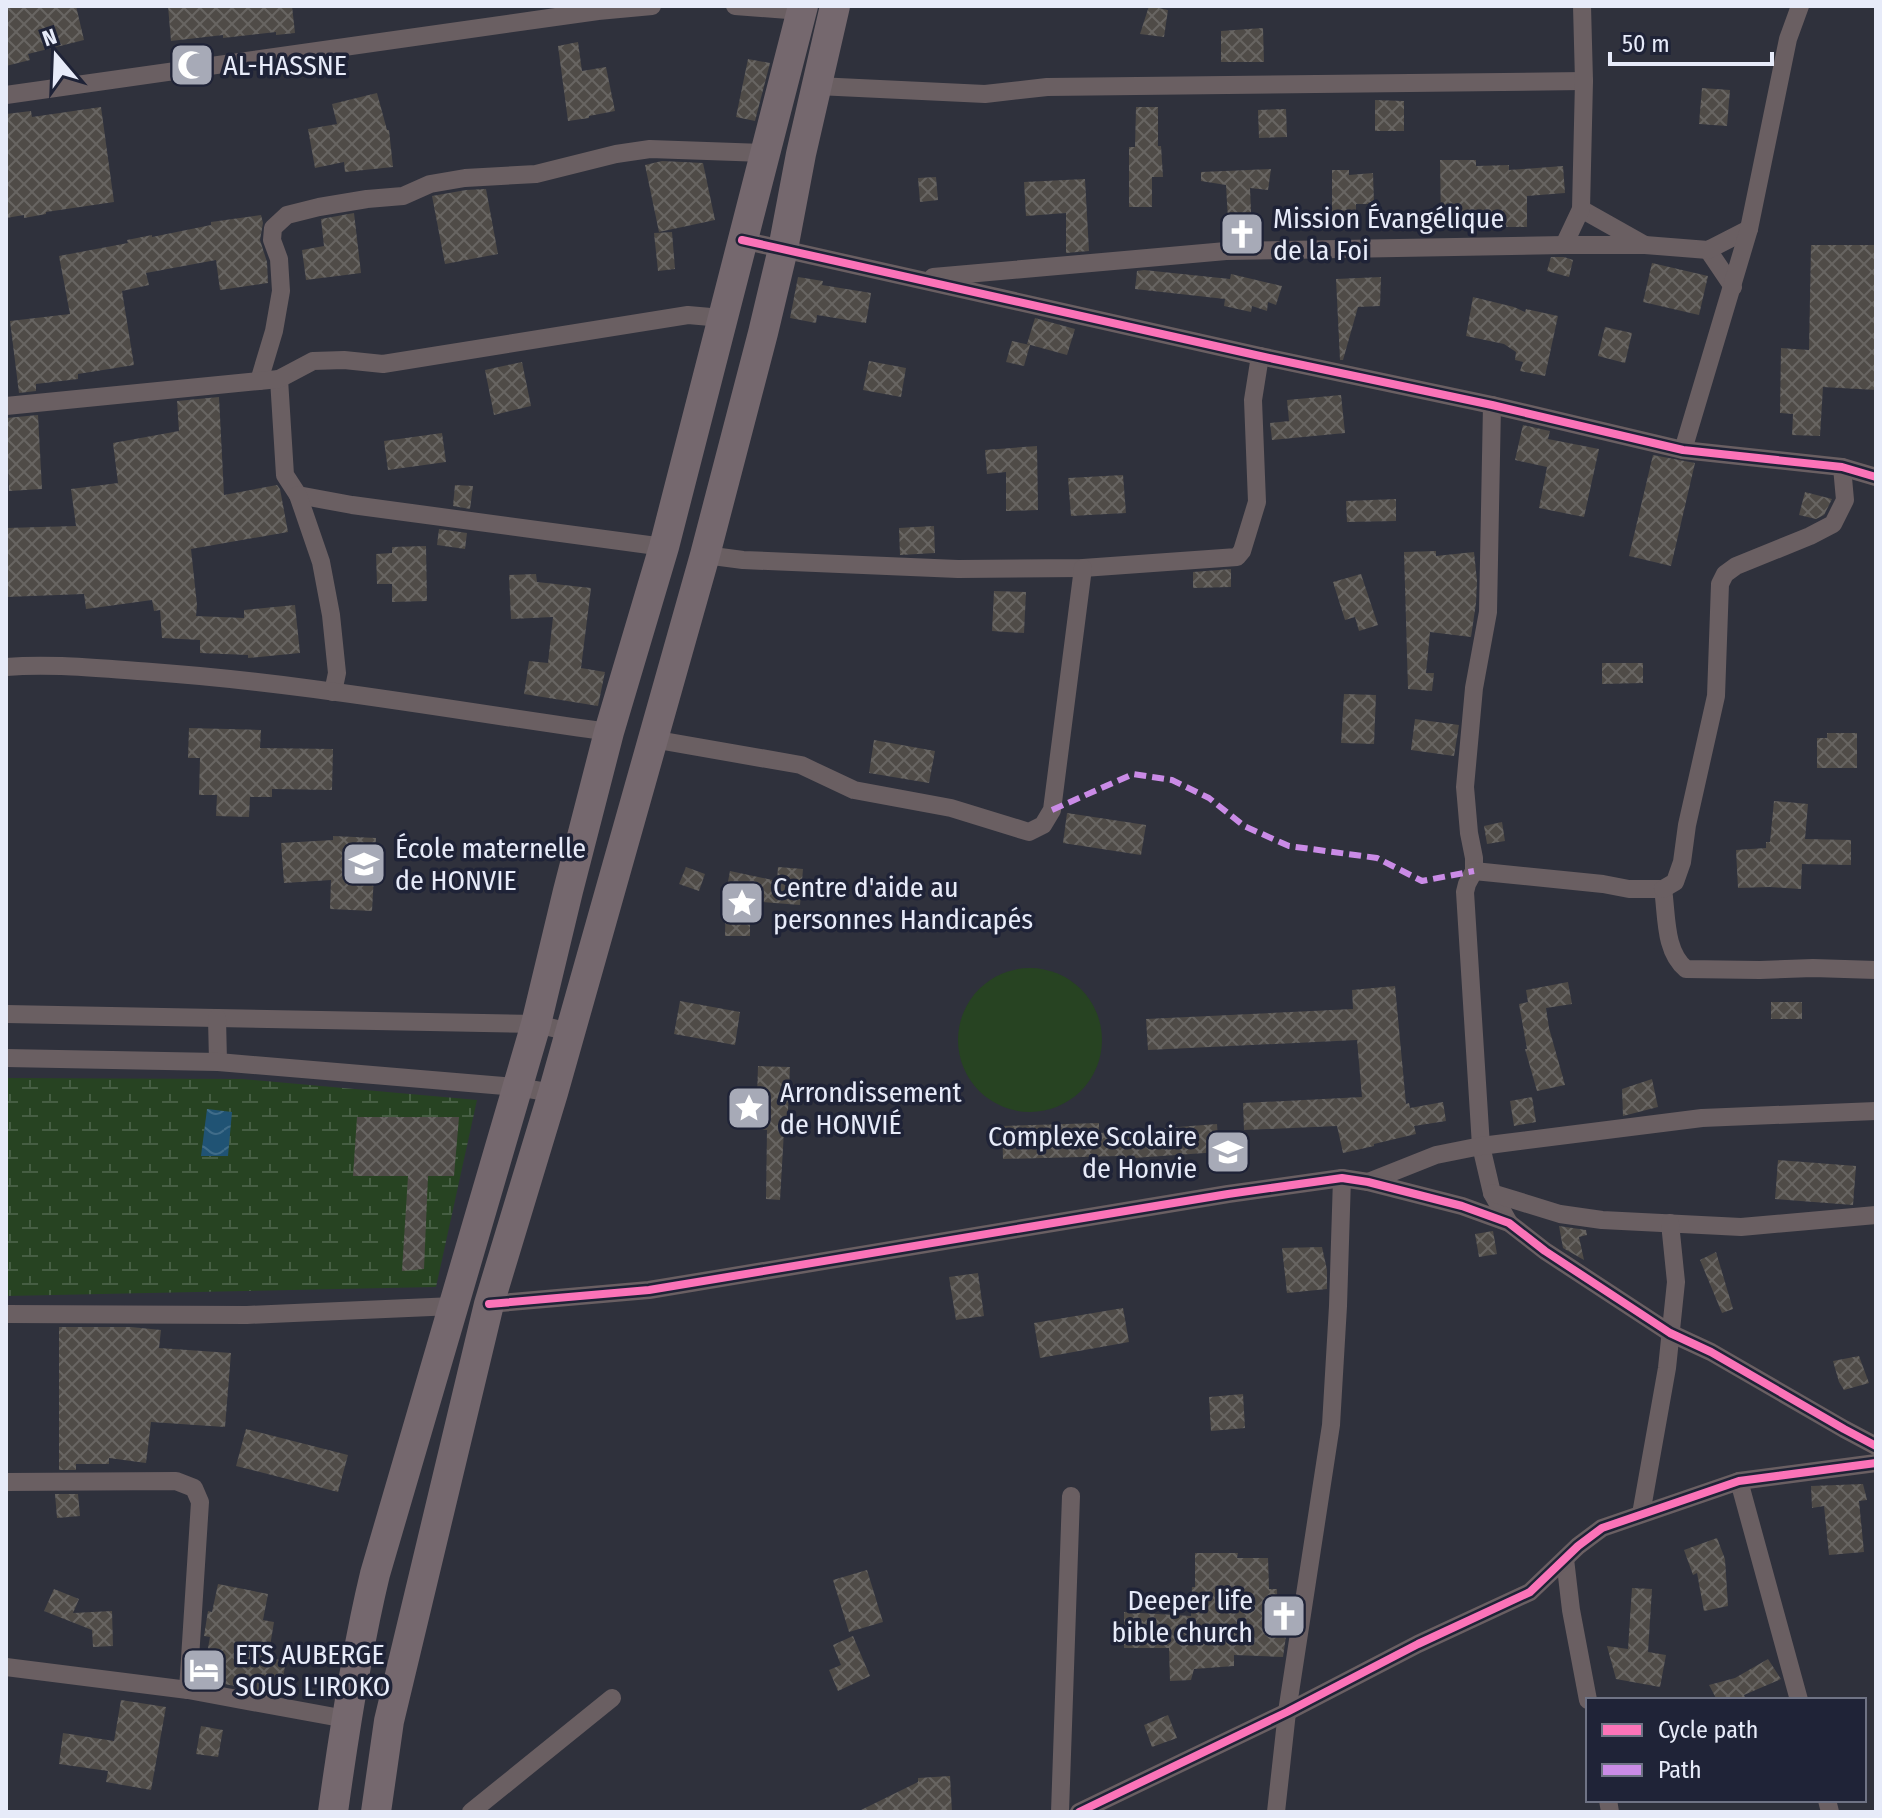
<svg xmlns="http://www.w3.org/2000/svg" width="1882" height="1818" font-family="'Fira Sans Condensed',sans-serif">
	<style>
		.wetland { fill: url(#wetland-marsh) }
		.pitch { fill: #274322 }
		.water { fill: url(#water-waves) }
		.building { fill: url(#building-cross-hatch) }
		.lines { fill: none; stroke-linecap: round; stroke-linejoin: round }
		.minor { stroke: #6a5f62; stroke-width: 18 }
		.primary { stroke: #75686e; stroke-width: 30 }
		.quiet { stroke: #ca8be6; stroke-width: 6; stroke-dasharray: 12 6; stroke-linecap: butt }
		.cycleway-casing { stroke: #1f2337; stroke-width: 13 }
		.cycleway { stroke: #fb73b8; stroke-width: 8 }
		.labels { text-anchor: middle; dominant-baseline: central; stroke-width: 7; stroke-linejoin: round; paint-order: stroke }
		.poi-label { font-size: 28px; fill: #e7ebf9; stroke: #1f2337; text-anchor: start }
	</style>
	<defs>
		<pattern id="wetland-marsh" width="20" height="14" patternUnits="userSpaceOnUse" patternTransform="scale(2)"><rect width="20" height="14" fill="#274322"/><path d="M1 5h8M5 5V1M11 12h8M15 12V8" fill="none" stroke="#465e43"/></pattern>
		<pattern id="water-waves" width="16" height="10" patternUnits="userSpaceOnUse" patternTransform="scale(2)"><rect width="16" height="10" fill="#205374"/><path d="M0 5q4-4 8 0t8 0" fill="none" stroke="#406c89"/></pattern>
		<pattern id="building-cross-hatch" width="8" height="8" patternUnits="userSpaceOnUse" patternTransform="scale(2)"><rect width="8" height="8" fill="#4f4b47"/><path d="M0 0l8 8M0 8l8-8" fill="none" stroke="#686562"/></pattern>
	</defs>
	<rect width="100%" height="100%" fill="#2f313c"/>
	<path class="wetland" d="M6 1078 242 1079 477 1100 436 1287 6 1296Z"/>
	<circle class="pitch" cx="1030" cy="1040" r="72"/>
	<path class="water" d="M207 1109 232 1112 228 1156H201Z"/>
	<g class="building">
		<path d="M6 6H76L84 40 28 54 30 60 6 66Z"/>
		<path d="M168 6H292L295 33 276 35V32L223 38V35L171 41Z"/>
		<path d="M1149 6 1168 10 1164 37 1140 34Z"/>
		<path d="M1263 28 1264 62H1221V31Z"/>
		<path d="M578 42 582 71 606 67 615 111 589 116V118L568 121 558 46Z"/>
		<path d="M748 59 770 63 755 121 736 117Z"/>
		<path d="M1702 88 1730 90 1727 126 1699 124Z"/>
		<path d="M377 93 387 130H389L393 167 345 172 344 162 315 168 308 129 337 124 332 104Z"/>
		<path d="M1375 100 1404 101V131H1375Z"/>
		<path d="M101 107 114 202 46 212V214L24 218V215L6 218V114L31 111 32 117Z"/>
		<path d="M1136 107H1158V146H1161L1163 177H1152V207H1129V147H1135Z"/>
		<path d="M1286 109 1287 137 1259 138 1258 110Z"/>
		<path d="M1440 160H1476V166L1509 165V170L1563 166 1565 193 1527 196V227H1441Z"/>
		<path d="M662 161 703 163 715 220 659 232 645 165Z"/>
		<path d="M1271 169 1268 190 1250 188 1252 235 1229 237 1226 185 1201 181V172Z"/>
		<path d="M1332 170H1349V175L1373 173 1374 204H1356V218H1332Z"/>
		<path d="M936 177 938 200 920 202 918 178Z"/>
		<path d="M1085 179 1089 251 1066 253V213L1026 216 1024 182Z"/>
		<path d="M486 189 498 254 445 264 432 196 466 190Z"/>
		<path d="M354 213 361 273 306 280 302 250 324 246 321 219Z"/>
		<path d="M261 215 263 223 260 240 267 262 268 283 220 290 216 260 146 273 149 285 122 291 134 365 78 374V379L36 384V391L19 393 10 321 70 314 59 256 128 243 127 240 152 235V237L211 225V222Z"/>
		<path d="M672 232 675 269 658 271 654 233Z"/>
		<path d="M1811 245H1876V390L1823 387 1820 436 1792 435 1793 414 1780 413 1781 348 1809 350Z"/>
		<path d="M1551 257H1564L1573 260 1569 277 1547 271Z"/>
		<path d="M1652 263 1708 276 1699 315 1643 302Z"/>
		<path d="M1144 270 1230 279 1231 274 1282 286 1276 305 1268 302 1267 311 1252 306 1251 312 1224 306 1225 299 1135 289 1137 271Z"/>
		<path d="M798 277 823 281 822 285 871 293 866 323 817 315 816 323 790 318Z"/>
		<path d="M1381 277 1380 306 1358 307 1343 360H1340L1336 279Z"/>
		<path d="M1473 297 1514 307 1525 312 1526 309 1558 316 1545 376 1520 371 1523 362 1515 360 1516 352 1504 344 1466 336Z"/>
		<path d="M1035 318 1075 329 1067 355 1027 344Z"/>
		<path d="M1605 327 1632 333 1625 363 1598 356Z"/>
		<path d="M1012 341 1030 345 1024 366 1006 362Z"/>
		<path d="M869 361 906 368 901 397 863 390Z"/>
		<path d="M522 362 531 406 494 415 485 370Z"/>
		<path d="M1341 395 1345 433 1272 440 1270 423 1289 421 1287 400Z"/>
		<path d="M219 397 224 495 277 485 280 489 288 532 191 549 197 605 196 616 244 618V610L295 605 300 653 248 658V655L200 653V640L162 638 160 610 154 611 152 600 86 609 84 594 6 597V528L76 526 71 489 118 483 113 443 179 431 177 401Z"/>
		<path d="M38 415 42 489 9 491 6 418Z"/>
		<path d="M1523 425 1550 431 1548 439 1599 449 1584 517 1539 508 1547 467 1515 460Z"/>
		<path d="M442 433 446 462 388 470 384 441Z"/>
		<path d="M1037 446 1038 510 1006 511V472L987 474 985 450Z"/>
		<path d="M1653 455 1695 463 1671 566 1629 556Z"/>
		<path d="M1123 475 1126 513 1071 516 1068 478Z"/>
		<path d="M455 485 473 486 470 509 453 506Z"/>
		<path d="M1805 492 1832 499 1824 515 1816 519 1799 515Z"/>
		<path d="M1396 499V521L1347 522 1346 501Z"/>
		<path d="M934 526 935 553 900 555 899 528Z"/>
		<path d="M439 529 467 533 465 549 437 545Z"/>
		<path d="M426 546 427 601 392 602V584H377L376 554 392 553V547Z"/>
		<path d="M1436 551V556L1474 552 1477 581 1476 603 1471 637 1430 632 1426 673H1434L1432 691 1408 689 1404 552Z"/>
		<path d="M1231 569V587L1193 588V572Z"/>
		<path d="M536 574 537 582 591 588 581 668 605 672 598 706 524 694 529 661 548 663 553 617 511 619 509 575Z"/>
		<path d="M1361 574 1378 625 1359 631 1355 617 1345 620 1333 582Z"/>
		<path d="M994 591 1026 592 1024 633 992 631Z"/>
		<path d="M1602 663H1643V683L1602 684Z"/>
		<path d="M1344 694 1376 695 1374 744 1341 743Z"/>
		<path d="M1415 719 1459 725 1454 756 1411 750Z"/>
		<path d="M189 728 261 730 260 748 333 749 332 790 272 789V797H250L249 817 216 816 217 795H199L200 758H188Z"/>
		<path d="M1827 733H1857V768H1817V738H1827Z"/>
		<path d="M874 740 935 751 929 783 869 773Z"/>
		<path d="M1774 801 1808 804 1805 839 1851 840V865L1802 864 1801 889 1770 887 1738 888 1736 850 1766 848V842H1770Z"/>
		<path d="M1067 813 1146 825 1141 855 1063 843Z"/>
		<path d="M1502 822 1505 841 1487 844 1484 826Z"/>
		<path d="M333 836 376 838 372 911 330 909 331 880 284 883 281 843 333 840Z"/>
		<path d="M686 867 705 874 699 891 679 884Z"/>
		<path d="M778 867 803 869 800 905 750 901V936H725L726 892 730 871 777 881Z"/>
		<path d="M1568 982 1572 1004 1546 1008 1549 1028 1565 1085 1537 1091 1525 1049H1527L1519 1004 1528 1002 1526 990Z"/>
		<path d="M1395 986 1406 1104 1409 1103 1410 1108 1443 1102 1446 1121 1414 1126 1416 1134 1374 1144V1146L1343 1153 1337 1126 1244 1130 1243 1103 1362 1097 1357 1040 1148 1050 1146 1019 1353 1009 1352 990Z"/>
		<path d="M680 1001 740 1012 735 1045 674 1034Z"/>
		<rect x="1771" y="1002" width="31" height="17"/>
		<path d="M758 1066 790 1067 787 1131H784L780 1200 766 1199 767 1130 756 1129Z"/>
		<path d="M1652 1079 1658 1107 1623 1116 1622 1089Z"/>
		<path d="M1532 1097 1536 1122 1514 1126 1510 1101Z"/>
		<path d="M357 1117H459L454 1176H428L424 1269 402 1271 408 1176H353Z"/>
		<path d="M1099 1123V1133L1217 1124 1219 1152 1119 1159V1156L1003 1159 1002 1126Z"/>
		<path d="M1778 1160 1856 1166 1853 1205 1775 1199Z"/>
		<path d="M1559 1226 1586 1230 1587 1235 1579 1237 1584 1260 1563 1248Z"/>
		<path d="M1493 1231 1497 1254 1479 1257 1475 1234Z"/>
		<path d="M1322 1247 1327 1270V1289L1287 1293 1282 1248Z"/>
		<path d="M1716 1252 1733 1309 1722 1313 1700 1260Z"/>
		<path d="M978 1273 984 1316 956 1320 949 1277Z"/>
		<path d="M1123 1308 1129 1342 1040 1358 1034 1323Z"/>
		<path d="M59 1327H131L161 1330 159 1348 231 1353 225 1427 151 1422 146 1463 109 1458V1464H76V1470H59Z"/>
		<path d="M1859 1356 1869 1383 1844 1390 1839 1382 1833 1361Z"/>
		<path d="M1243 1394 1245 1428 1211 1431 1209 1397Z"/>
		<path d="M246 1429 348 1455 338 1492 236 1466Z"/>
		<path d="M1863 1484 1867 1500 1859 1501 1864 1552 1829 1555 1824 1506 1812 1508 1811 1486Z"/>
		<path d="M55 1494H78L80 1516 57 1518Z"/>
		<path d="M1717 1538 1725 1559 1728 1606 1704 1611 1697 1573 1693 1575 1684 1550Z"/>
		<path d="M1195 1553H1238L1237 1558H1268L1269 1589H1277L1278 1628 1287 1629 1283 1657 1234 1655V1666L1194 1669 1191 1680 1170 1681 1169 1648H1124V1612L1191 1616 1192 1587H1195Z"/>
		<path d="M867 1570 883 1622 849 1632 833 1580Z"/>
		<path d="M218 1584 268 1594 263 1620 274 1622 268 1658 286 1661 280 1694 202 1680 210 1637 204 1636 208 1611 212 1612Z"/>
		<path d="M1632 1588 1652 1589 1648 1652 1666 1655 1660 1687 1616 1679 1607 1646 1628 1649Z"/>
		<path d="M54 1589 79 1599 73 1613 112 1611 113 1646 93 1647 92 1630 44 1611Z"/>
		<path d="M853 1636 870 1676 838 1691 829 1670 841 1665 833 1645Z"/>
		<path d="M1768 1659 1781 1679 1744 1695 1746 1700H1717L1709 1685 1735 1678Z"/>
		<path d="M121 1700 166 1707 151 1790 106 1782 108 1771 59 1764 63 1733 114 1741Z"/>
		<path d="M1168 1715 1177 1738 1152 1747 1144 1725Z"/>
		<path d="M201 1726 223 1730 218 1757 196 1754Z"/>
		<path d="M950 1776 952 1812H857L918 1782V1778Z"/>
	</g>
	<g class="lines">
		<g class="minor">
			<path d="M735 6 801 11"/>
			<path d="M817 86 985 94 1047 87 1584 81"/>
			<path d="M6 95 598 11 652 6"/>
			<path d="M1581 209 1645 245"/>
			<path d="M742 240 1260 356 1492 405 1683 450 1842 467 1876 477"/>
			<path d="M1564 245 1581 209 1584 81 1582 6"/>
			<path d="M1708 250 1733 287"/>
			<path d="M933 277 1226 251 1564 245H1645L1708 250 1749 229"/>
			<path d="M279 379 285 475 298 495 352 505 664 547"/>
			<path d="M259 381 274 331 281 291 279 259 272 240 273 228 287 215 319 207 367 199 403 196 430 184 465 178 536 174 616 154 650 149 764 153"/>
			<path d="M1492 405 1488 612 1474 688 1465 787 1469 833 1474 858V871L1467 884 1465 892 1481 1146 1492 1193 1509 1223"/>
			<path d="M6 406 259 381 279 379 313 361 344 360 383 364 688 315 722 318"/>
			<path d="M1683 450 1749 229 1788 39 1800 6"/>
			<path d="M298 495 321 562 331 615 337 673 333 692"/>
			<path d="M705 555 743 560 958 569 1083 568 1237 557 1242 551 1257 502 1253 400 1260 356"/>
			<path d="M6 667C54 663 103 669 152 672 305 683 457 711 609 732"/>
			<path d="M652 739 801 765 854 790 951 808 1029 832 1043 825 1052 810 1083 568"/>
			<path d="M1474 871 1603 884 1629 889H1663C1667 915 1664 951 1686 969L1760 970 1813 968 1876 970"/>
			<path d="M1663 889 1675 882 1682 862 1687 825 1716 696 1720 584 1725 574 1736 566 1810 536 1833 524 1845 500 1842 467"/>
			<path d="M6 1014 536 1024 570 1032"/>
			<path d="M217 1018 218 1062"/>
			<path d="M6 1058 218 1062 517 1087 553 1093"/>
			<path d="M1368 1182 1436 1155 1481 1146 1702 1118 1876 1111"/>
			<path d="M1492 1193 1560 1214 1602 1220 1741 1227 1876 1215"/>
			<path d="M489 1304 649 1290 1228 1194 1342 1178 1368 1182 1462 1206 1509 1223 1545 1251 1670 1333 1711 1352 1844 1429 1876 1446"/>
			<path d="M6 1314 247 1315 454 1306"/>
			<path d="M1739 1481 1799 1700"/>
			<path d="M6 1482 176 1481 194 1488 200 1502 188 1690"/>
			<path d="M1641 1514 1667 1368 1676 1282 1670 1223"/>
			<path d="M1565 1559 1571 1610 1588 1700"/>
			<path d="M6 1667 188 1690 346 1719"/>
			<path d="M1608 1800 1610 1812"/>
			<path d="M1827 1800 1830 1812"/>
			<path d="M471 1812 612 1698"/>
			<path d="M1060 1812 1071 1496"/>
			<path d="M1079 1812 1287 1712 1418 1644 1530 1592 1578 1546 1602 1528 1739 1481 1876 1463"/>
			<path d="M1276 1812 1287 1712 1331 1425 1338 1306 1342 1178"/>
		</g>
		<g class="primary">
			<path d="M333 1812C344 1732 356 1653 375 1574L536 1024 568 891 609 732 664 547 803 6"/>
			<path d="M376 1812 389 1721 489 1304 553 1093 705 555 763 333 783 249 801 154 835 6"/>
		</g>
		<path class="quiet" d="M1052 810 1133 774 1172 780 1209 798 1244 826 1289 846 1377 858 1422 881 1474 871"/>
		<g class="cycleway-casing">
			<g id="cycleway">
				<path d="M742 240 1260 356 1492 405 1683 450 1842 467 1876 477"/>
				<path d="M489 1304 649 1290 1228 1194 1342 1178 1368 1182 1462 1206 1509 1223 1545 1251 1670 1333 1711 1352 1844 1429 1876 1446"/>
				<path d="M1079 1812 1287 1712 1418 1644 1530 1592 1578 1546 1602 1528 1739 1481 1876 1463"/>
			</g>
		</g>
		<use href="#cycleway" class="cycleway"/>
	</g>
	<defs>
		<g id="mosque-square" transform="scale(2.3)"><rect x="-9" y="-9" width="18" height="18" rx="4" fill="#a7aab7" stroke="#1f2337"/><path d="M3.5-4.9A6 6 0 1 0 3.5 4.9A5 5 0 1 1 3.5-4.9Z" fill="#fff"/></g>
		<g id="church-square" transform="scale(2.3)"><rect x="-9" y="-9" width="18" height="18" rx="4" fill="#a7aab7" stroke="#1f2337"/><path d="M-1.2-6h2.4v3.5h3.3v2.4h-3.3V6h-2.4V-.1h-3.3v-2.4h3.3Z" fill="#fff"/></g>
		<g id="school-square" transform="scale(2.3)"><rect x="-9" y="-9" width="18" height="18" rx="4" fill="#a7aab7" stroke="#1f2337"/><path d="M0-5L7-2L0 1L-7-2ZM-4 1L0 2.5L4 1V4Q0 6-4 4Z" fill="#fff"/></g>
		<g id="sight-square" transform="scale(2.3)"><rect x="-9" y="-9" width="18" height="18" rx="4" fill="#a7aab7" stroke="#1f2337"/><path d="M0-6L1.8-2.2L6-1.7L2.9 1.2L3.7 5.4L0 3.3L-3.7 5.4L-2.9 1.2L-6-1.7L-1.8-2.2Z" fill="#fff"/></g>
		<g id="hotel-square" transform="scale(2.3)"><rect x="-9" y="-9" width="18" height="18" rx="4" fill="#a7aab7" stroke="#1f2337"/><path d="M-6-4.5h1.5V1H6V5H4.5V3h-9V5H-6ZM-4 0a1.8 1.8 0 1 1 3.6 0ZM.5 0V-2.5h3Q6-2.5 6 0Z" fill="#fff"/></g>
	</defs>
	<g fill-rule="evenodd">
		<use href="#mosque-square" x="192" y="65"/>
		<use href="#church-square" x="1242" y="234"/>
		<use href="#school-square" x="364" y="864"/>
		<use href="#sight-square" x="742" y="903"/>
		<use href="#sight-square" x="749" y="1108"/>
		<use href="#school-square" x="1228" y="1152"/>
		<use href="#church-square" x="1284" y="1616"/>
		<use href="#hotel-square" x="204" y="1670"/>
	</g>
	<g class="labels">
		<g class="poi-label">
			<text x="223" y="65">AL-HASSNE</text>
			<text x="1273" y="218">Mission Évangélique<tspan x="1273" dy="32">de la Foi</tspan></text>
			<text x="395" y="848">École maternelle<tspan x="395" dy="32">de HONVIE</tspan></text>
			<text x="773" y="887">Centre d'aide au<tspan x="773" dy="32">personnes Handicapés</tspan></text>
			<text x="780" y="1092">Arrondissement<tspan x="780" dy="32">de HONVIÉ</tspan></text>
			<text x="1197" y="1136" text-anchor="end">Complexe Scolaire<tspan x="1197" dy="32">de Honvie</tspan></text>
			<text x="1253" y="1600" text-anchor="end">Deeper life<tspan x="1253" dy="32">bible church</tspan></text>
			<text x="235" y="1654">ETS AUBERGE<tspan x="235" dy="32">SOUS L'IROKO</tspan></text>
		</g>
	</g>
	<rect width="1882" height="1818" fill="none" stroke="#e7ebf9" stroke-width="16"/>
	<rect x="1586" y="1698" width="280" height="104" fill="#1f2337" stroke="#6f7385" stroke-width="2"/>
	<rect x="1602" y="1724" width="40" height="12" fill="#fb73b8" stroke="#6f7385" stroke-width="2"/>
	<text x="1658" y="1738" font-size="24" fill="#e7ebf9">Cycle path</text>
	<rect x="1602" y="1764" width="40" height="12" fill="#ca8be6" stroke="#6f7385" stroke-width="2"/>
	<text x="1658" y="1778" font-size="24" fill="#e7ebf9">Path</text>
	<g transform="translate(56 56) rotate(341)" stroke="#1f2337" stroke-width="6" paint-order="stroke">
	<path d="M0-6L14 30L0 20L-14 30Z" fill="#e7ebf9"/>
	<text y="-12" font-size="22" font-weight="bold" text-anchor="middle" fill="#e7ebf9">N</text>
	</g>
	<path d="M1610 52v12h162v-12" fill="none" stroke="#e7ebf9" stroke-width="4"/>
	<text x="1622" y="52" font-size="24" fill="#e7ebf9" stroke="#1f2337" stroke-width="6" paint-order="stroke">50 m</text>
</svg>
